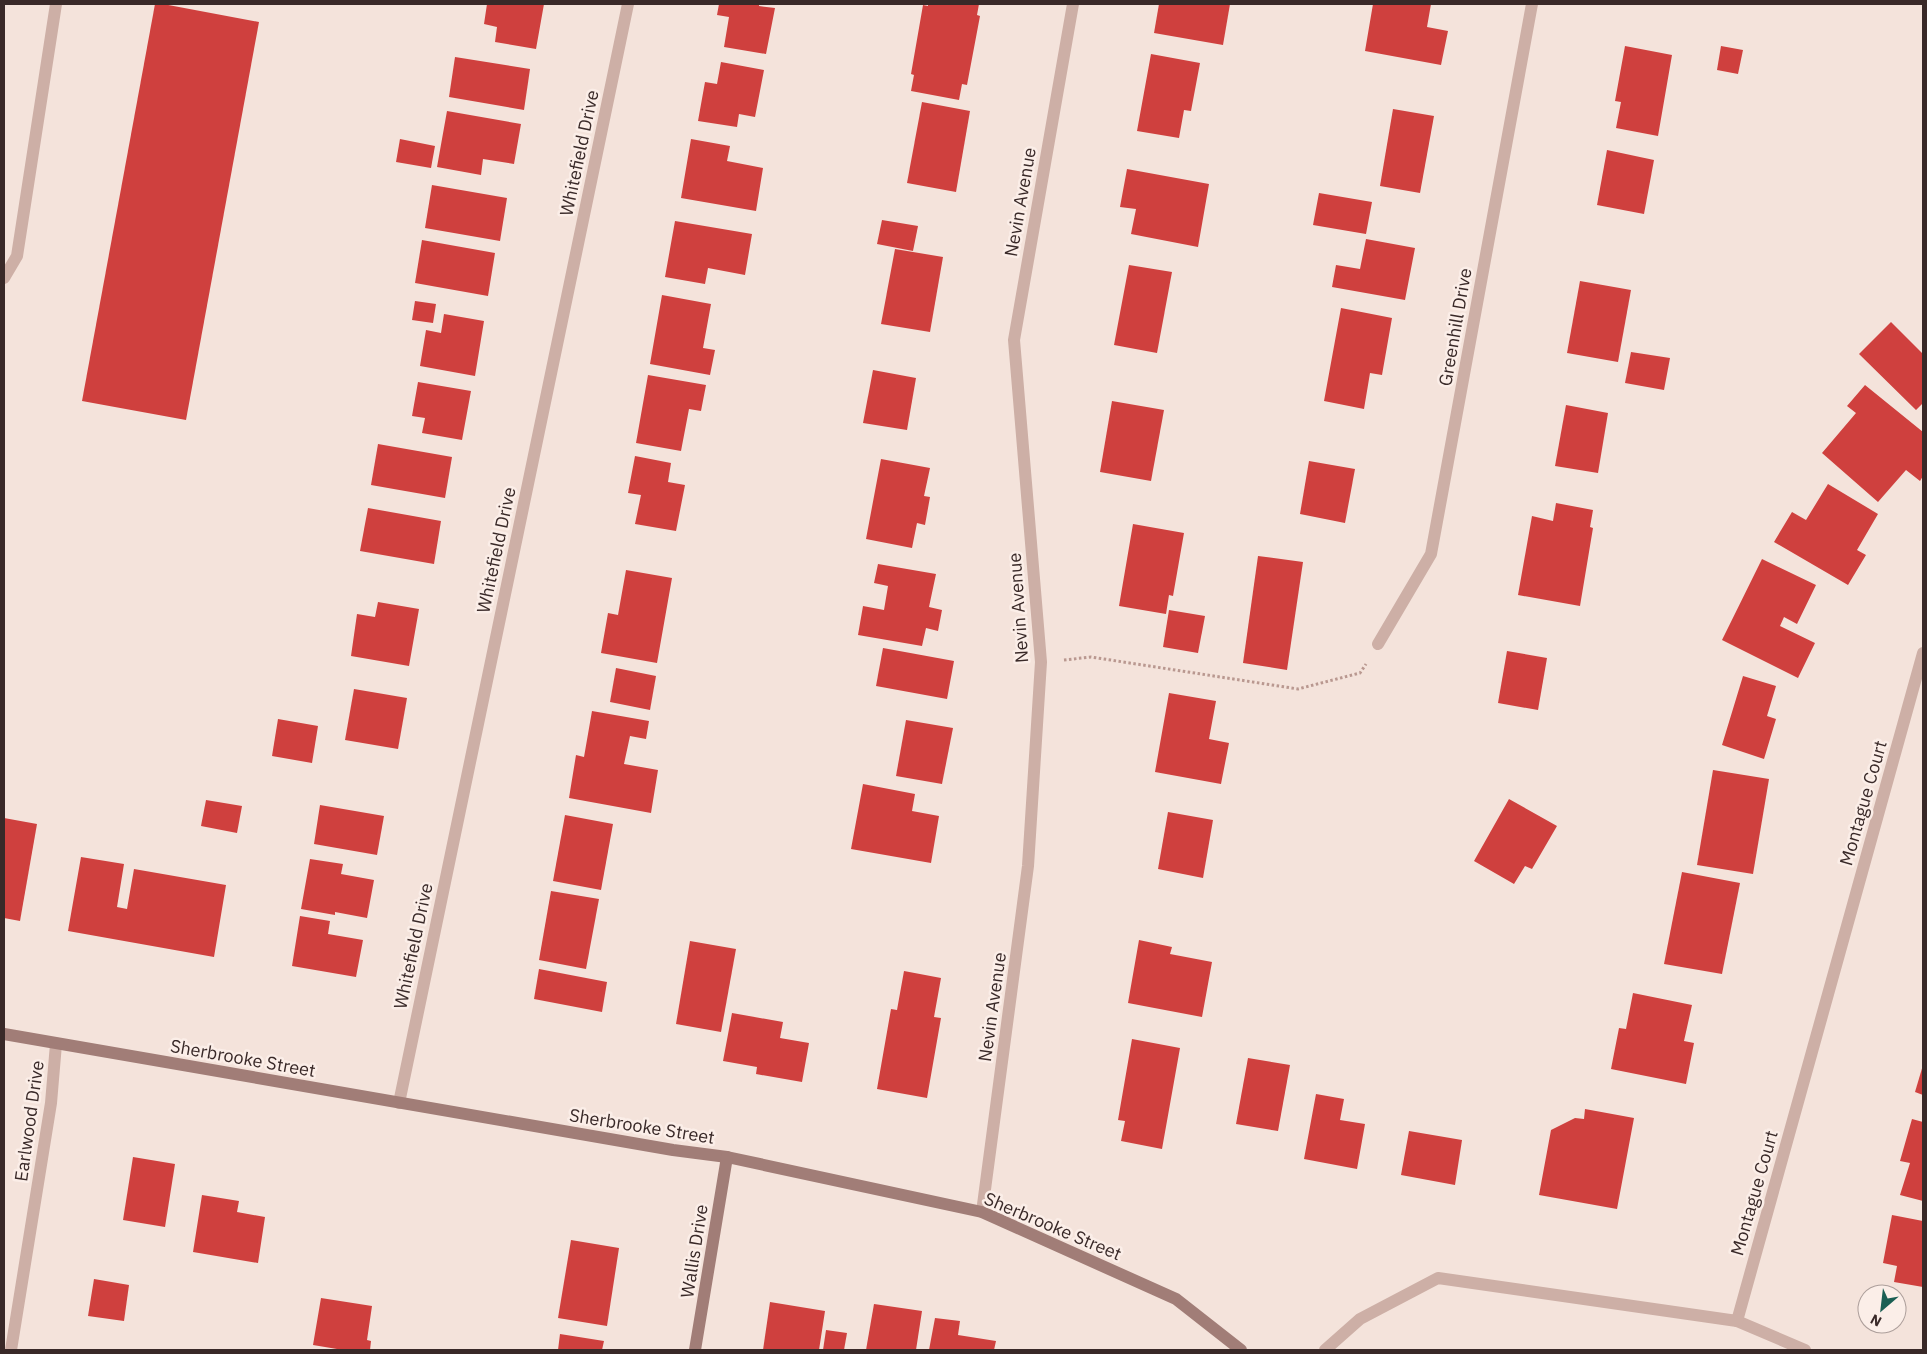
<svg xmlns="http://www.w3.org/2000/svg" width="1927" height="1354" font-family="'IBM Plex Sans',sans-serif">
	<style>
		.building { fill: #cf403e }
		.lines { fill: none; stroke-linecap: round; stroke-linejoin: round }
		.path { stroke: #b99890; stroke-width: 3; stroke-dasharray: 2.5 2.5; stroke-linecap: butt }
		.lane { stroke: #cdafa6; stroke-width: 12 }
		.street { stroke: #cdafa6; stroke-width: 12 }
		.secondary { stroke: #a17d77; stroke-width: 12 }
		.labels { text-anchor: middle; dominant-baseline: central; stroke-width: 5; stroke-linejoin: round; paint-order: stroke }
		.street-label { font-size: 18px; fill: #392928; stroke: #fbeee8 }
	</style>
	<rect width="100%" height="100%" fill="#f4e3db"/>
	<g class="building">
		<path d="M155 4H163L259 22 186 420 82 401Z"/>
		<path d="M487 4H544L536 49 495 42 497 27 484 24Z"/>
		<path d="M719 4H759V6L775 8 766 54 724 47 729 17 717 15Z"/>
		<path d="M928 4H979L977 15 980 16 967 85 962 84 959 100 911 91 914 75 911 74 923 5 928 6Z"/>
		<path d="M1159 4H1230L1223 45 1154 33Z"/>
		<path d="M1373 4H1431L1427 27 1448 31 1441 65 1365 51Z"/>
		<path d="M1625 46 1672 55 1658 136 1616 128 1621 102 1615 101Z"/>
		<path d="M1721 46 1743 50 1738 74 1717 70Z"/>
		<path d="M1151 54 1200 63 1191 111 1184 110 1179 138 1137 131Z"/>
		<path d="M455 57 530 69 524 110 449 97Z"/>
		<path d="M721 62 764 70 755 117 739 114 737 127 698 121 705 82 717 84Z"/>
		<path d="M922 102 970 111 956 192 907 183Z"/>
		<path d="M1393 109 1434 116 1420 193 1380 186Z"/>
		<path d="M447 111 521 124 514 164 483 159 481 175 437 167Z"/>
		<path d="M400 139 435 146 431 168 396 162Z"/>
		<path d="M691 139 730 146 727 161 763 168 756 211 681 198Z"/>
		<path d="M1607 150 1654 160 1644 214 1597 205Z"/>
		<path d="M1127 169 1209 184 1198 247 1131 234 1136 209 1120 207Z"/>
		<path d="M432 185 507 198 500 241 425 228Z"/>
		<path d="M1319 193 1372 202 1366 234 1313 225Z"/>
		<path d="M882 220 918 226 913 251 877 244Z"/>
		<path d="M675 221 752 234 745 275 708 268 705 284 665 277Z"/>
		<path d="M1366 239 1415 248 1405 300 1332 287 1336 265 1360 269Z"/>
		<path d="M422 240 495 253 488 296 415 283Z"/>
		<path d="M895 249 943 257 930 332 881 324Z"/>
		<path d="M1129 265 1172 272 1157 353 1114 345Z"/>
		<path d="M1580 281 1631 290 1618 362 1567 353Z"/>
		<path d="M662 295 711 304 703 348 715 350 710 375 650 364Z"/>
		<path d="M415 301 436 304 433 323 412 320Z"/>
		<path d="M1341 308 1392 318 1382 375 1370 373 1364 409 1324 401Z"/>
		<path d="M444 314 484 321 475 376 420 366 426 330 441 333Z"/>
		<path d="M1891 322 1922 353 1923 352V403L1916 410 1859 354Z"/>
		<path d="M1631 352 1670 358 1664 390 1625 383Z"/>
		<path d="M873 370 916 378 907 430 863 423Z"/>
		<path d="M648 375 706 385 701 411 689 409 681 451 636 443Z"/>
		<path d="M418 382 471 391 462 440 422 433 425 418 412 416Z"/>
		<path d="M1865 385 1923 432V476L1920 481 1906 470 1878 502 1822 453 1856 413 1847 406Z"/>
		<path d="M1112 401 1164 410 1151 481 1100 472Z"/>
		<path d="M1566 405 1608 413 1598 473 1555 466Z"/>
		<path d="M378 444 452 457 445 498 371 485Z"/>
		<path d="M635 456 671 463 668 482 685 485 676 531 635 524 641 495 628 493Z"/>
		<path d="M881 459 930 468 924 496 930 497 925 525 917 523 912 548 866 539Z"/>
		<path d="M1309 461 1355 469 1345 523 1300 514Z"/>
		<path d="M1828 484 1878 514 1857 550 1866 555 1848 585 1774 542 1792 512 1806 520Z"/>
		<path d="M1556 503 1593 510 1590 527 1593 528 1580 606 1518 595 1532 516 1553 521Z"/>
		<path d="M368 508 441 521 434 564 360 551Z"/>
		<path d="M1133 524 1184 533 1173 596 1169 595 1166 614 1119 606Z"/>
		<path d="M1258 556 1303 562 1287 670 1243 663Z"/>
		<path d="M1762 559 1816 585 1797 624 1784 617 1780 626 1815 643 1798 678 1722 640Z"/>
		<path d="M878 564 936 574 929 607 942 610 938 631 926 628 922 646 858 635 863 606 884 610 888 586 874 583Z"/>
		<path d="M626 570 672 578 657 663 601 653 608 613 618 615Z"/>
		<path d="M378 602 419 609 409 666 351 656 357 614 375 617Z"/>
		<path d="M1169 610 1205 616 1198 653 1163 647Z"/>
		<path d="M883 648 954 661 947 699 876 686Z"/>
		<path d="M1507 651 1547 658 1538 710 1498 703Z"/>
		<path d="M616 668 656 676 650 710 610 702Z"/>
		<path d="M1743 676 1776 686 1767 716 1776 719 1764 759 1722 745Z"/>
		<path d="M354 689 407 698 398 749 345 740Z"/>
		<path d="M1169 693 1216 701 1209 739 1229 743 1221 784 1155 772Z"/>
		<path d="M592 711 649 721 646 739 630 736 624 764 658 770 651 813 569 798 576 755 584 757Z"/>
		<path d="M278 719 318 726 312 763 272 756Z"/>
		<path d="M906 720 953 728 942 784 896 776Z"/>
		<path d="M1713 770 1769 779 1753 874 1697 865Z"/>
		<path d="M863 784 915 794 912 811 939 816 931 863 851 849Z"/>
		<path d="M1509 799 1557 826 1532 869 1525 866 1514 884 1474 861Z"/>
		<path d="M206 800 242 806 237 833 201 826Z"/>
		<path d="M320 805 384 816 377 855 314 844Z"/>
		<path d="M1168 812 1213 820 1203 878 1158 869Z"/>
		<path d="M565 815 613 824 601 890 553 881Z"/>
		<path d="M4 818 37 824 20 921 4 918Z"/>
		<path d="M81 857 124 864 117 907 127 909 134 869 226 885 214 957 68 931Z"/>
		<path d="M310 859 343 864 341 874 374 880 367 918 335 912V915L301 909Z"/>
		<path d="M1682 872 1740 883 1722 974 1664 964Z"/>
		<path d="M551 891 599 899 586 969 539 960Z"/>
		<path d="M300 916 330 921 328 934 363 940 356 977 292 966Z"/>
		<path d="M1139 940 1172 947 1170 954 1212 962 1202 1017 1128 1003Z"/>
		<path d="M690 941 736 949 721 1032 676 1024Z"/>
		<path d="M539 969 607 982 602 1012 534 999Z"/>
		<path d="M904 971 941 978 934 1017 941 1018 927 1098 877 1089 891 1009 897 1010Z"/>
		<path d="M1633 993 1692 1005 1684 1041 1694 1043 1686 1084 1611 1069 1619 1028 1626 1029Z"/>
		<path d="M732 1013 783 1022 780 1038 809 1043 802 1082 756 1074 757 1067 723 1061Z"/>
		<path d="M1132 1039 1180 1048 1162 1149 1121 1141 1125 1121 1118 1120Z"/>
		<path d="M1248 1058 1290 1065 1278 1131 1236 1124Z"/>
		<path d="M1923 1065V1095L1915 1092Z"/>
		<path d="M1316 1094 1344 1099 1340 1120 1365 1124 1357 1169 1304 1159Z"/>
		<path d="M1585 1109 1634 1118 1617 1209 1539 1195 1551 1130 1575 1118 1584 1119Z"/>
		<path d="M1912 1119 1923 1122V1201L1900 1195 1910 1163 1900 1161Z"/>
		<path d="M1409 1131 1462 1140 1455 1185 1401 1175Z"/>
		<path d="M133 1157 175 1164 165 1227 123 1220Z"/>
		<path d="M202 1195 239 1201 237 1212 265 1217 258 1263 193 1252Z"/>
		<path d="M1892 1215 1923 1221V1287L1894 1282 1897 1266 1883 1263Z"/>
		<path d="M571 1240 619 1248 607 1326 558 1318Z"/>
		<path d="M94 1279 129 1285 124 1321 88 1316Z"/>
		<path d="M321 1298 372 1306 367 1340 371 1341 370 1350H343L313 1345Z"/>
		<path d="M770 1302 825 1311 819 1350H763Z"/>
		<path d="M874 1304 922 1311 916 1350H866Z"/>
		<path d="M935 1318 960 1321 958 1335 996 1341 994 1350H929Z"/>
		<path d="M826 1330 847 1333 844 1350H823Z"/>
		<path d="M560 1334 604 1341 602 1350H558Z"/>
	</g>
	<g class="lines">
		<path class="path" d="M1064 660 1091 657 1298 689 1360 673 1366 664"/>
		<path class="lane" d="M1737 1321 1805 1350"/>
		<g class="street">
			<path d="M4 278 17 256 56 4"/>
			<path d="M1378 644 1431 554 1532 4"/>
			<path d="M399 1103 628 4"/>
			<path d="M982 1212 1028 866 1041 662 1014 340 1073 4"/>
			<path d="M11 1350 51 1103 56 1044"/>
			<path d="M1325 1350 1360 1319 1438 1278 1737 1321 1923 653"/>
		</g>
		<g class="secondary">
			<path d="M4 1034 673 1150 727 1157 982 1212 1176 1299 1241 1350"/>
			<path d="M695 1350 727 1157"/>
		</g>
	</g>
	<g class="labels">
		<g class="street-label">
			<text transform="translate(579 153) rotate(-78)">Whitefield Drive</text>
			<text transform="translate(1020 202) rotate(-80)">Nevin Avenue</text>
			<text transform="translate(1455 327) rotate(-80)">Greenhill Drive</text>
			<text transform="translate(496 550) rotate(-78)">Whitefield Drive</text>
			<text transform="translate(1018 608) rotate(-94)">Nevin Avenue</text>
			<text transform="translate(1863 803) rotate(-74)">Montague Court</text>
			<text transform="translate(413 946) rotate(-78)">Whitefield Drive</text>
			<text transform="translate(992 1007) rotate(-82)">Nevin Avenue</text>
			<text transform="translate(243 1058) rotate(10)">Sherbrooke Street</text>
			<text transform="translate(29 1121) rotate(-82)">Earlwood Drive</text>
			<text transform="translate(642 1126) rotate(9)">Sherbrooke Street</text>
			<text transform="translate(1754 1193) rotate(-74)">Montague Court</text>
			<text transform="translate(1053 1226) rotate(23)">Sherbrooke Street</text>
			<text transform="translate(694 1251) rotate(-81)">Wallis Drive</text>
		</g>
	</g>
	<rect width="1927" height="1354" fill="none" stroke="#392928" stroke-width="10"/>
	<g transform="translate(1882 1309) rotate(208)"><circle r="24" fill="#fbeee8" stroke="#ad9f9b"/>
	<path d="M0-4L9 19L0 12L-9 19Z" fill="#1a5e53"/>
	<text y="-8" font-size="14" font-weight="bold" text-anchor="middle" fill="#392928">N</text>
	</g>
</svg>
